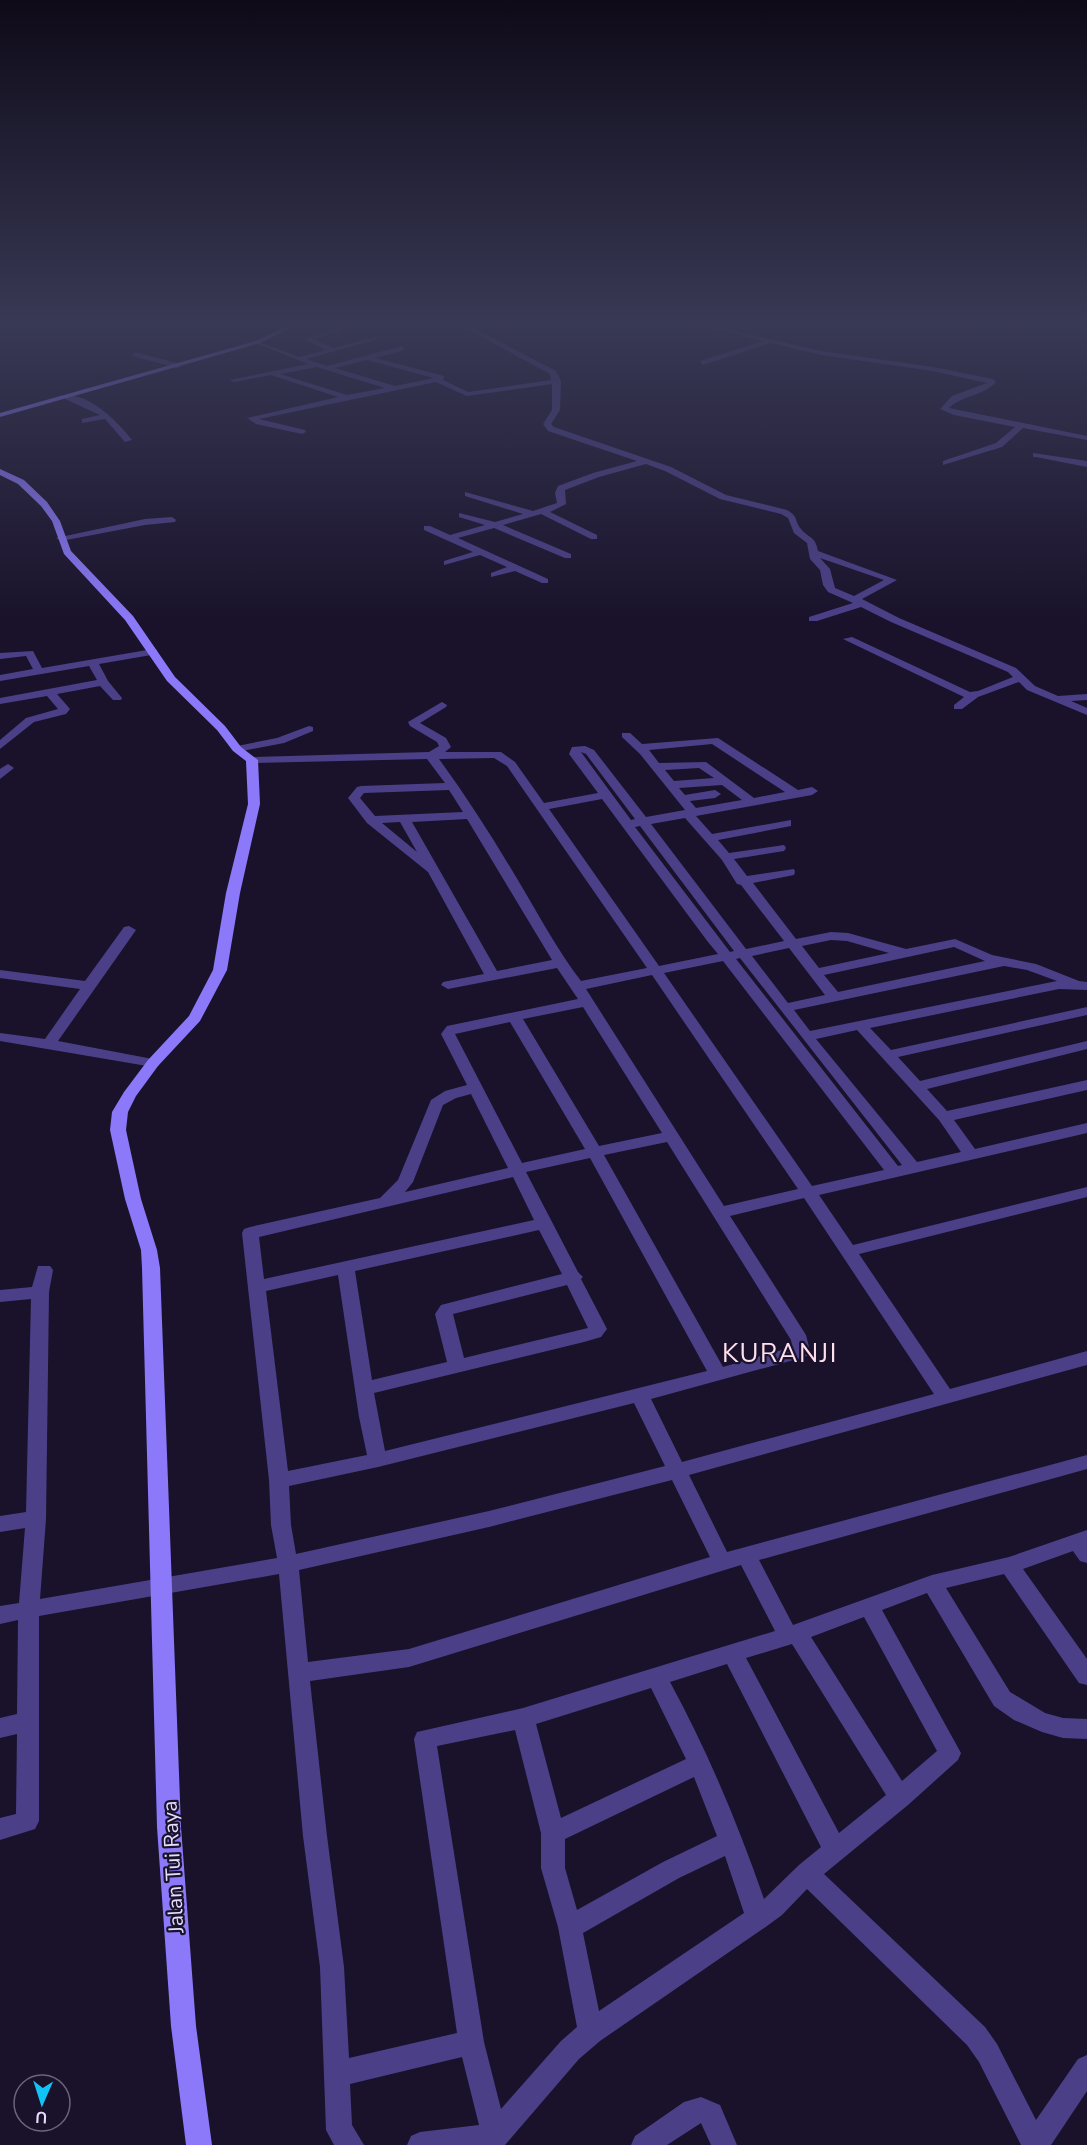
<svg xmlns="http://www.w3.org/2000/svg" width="1087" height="2145" font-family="'Nunito Sans',sans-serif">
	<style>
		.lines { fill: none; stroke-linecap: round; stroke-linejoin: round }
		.street { fill: #4b4088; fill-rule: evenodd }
		.secondary { fill: #8b79fa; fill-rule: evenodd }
		.labels { text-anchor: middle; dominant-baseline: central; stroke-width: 4.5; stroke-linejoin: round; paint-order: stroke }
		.near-street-label { font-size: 21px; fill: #e5defe; stroke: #1a122b }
		.near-quarter-label { font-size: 26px; letter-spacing: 1.5px; fill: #fee0ef; stroke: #1a122b }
	</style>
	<rect width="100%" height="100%" fill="#1a122b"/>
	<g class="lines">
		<g class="street">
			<path d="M454 322H462L556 371 561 381 560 410 551 424 554 427 671 467 726 495 787 510C799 517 794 520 801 529 809 539 815 535 818 551L897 580 862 599 899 618 1016 668 1035 686 1058 696 1087 694V700L1071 701 1087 708V715L1027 690 1019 682 978 697 962 709H954V705L964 697 843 639 852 637 970 692 978 691 1013 677 1008 672 891 622 861 607 817 621H809V617L853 603 828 592 823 585 820 570 810 559 807 543 794 533 788 518 781 514 720 499 665 471 646 464 599 477 565 490 566 504 550 512 597 535V539H591L541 514 503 525 571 554V558H565L494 528 458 538 548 579V583H542L515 571 491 577V573L507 567 480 555 444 565V561L473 552 424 530V526H430L450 535 485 525 459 517V513L495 522 523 514 465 496V492L533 511 557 503 555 493 558 486 593 473 637 461 548 431 543 424 552 410V384L467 396 436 382 259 419 305 430 306 432 302 434 256 424 247 418 338 397 271 375 234 382 230 380 308 364 256 343V341L299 357 326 350 306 340V338L340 328 342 331 314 339 333 348 376 337 379 339 306 359 327 366 402 346 405 350 375 358 444 376 443 380 468 392 551 380 550 374ZM367 360 434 378 395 386 335 368ZM317 367 385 388 347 395 280 374ZM820 558 884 580 854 596 835 588 830 569Z"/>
			<path d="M686 322H697L821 351 933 367 993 379 996 382C984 396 962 395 949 408L1087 436V440L1023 428 1002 447 943 465V461L996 443 1015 427 954 415 940 409 952 396 987 383 933 371 821 355 771 343 703 365 700 361 763 341Z"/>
			<path d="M959 322H974L956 325V323Z"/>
			<path d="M135 352 180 364 181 366 177 368 132 356Z"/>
			<path d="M65 395C92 395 117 421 132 440L125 442 105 419 82 423V419L100 415 65 399Z"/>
			<path d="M1033 453 1087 461V467L1036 457H1033Z"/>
			<path d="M172 517 176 520 175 522 145 525 61 541 56 538 145 519Z"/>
			<path d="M153 649 157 650V654L99 664 108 681 122 698 121 700H113L100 686 57 694 70 709 66 714 34 722 0 749V740L26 718 58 709 47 696 0 704V698L97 680 89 666 0 681V675L33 669 26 656 0 659V653L33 651 42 668Z"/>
			<path d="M442 702 447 705 446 707 420 723 446 738 451 747 445 752H501L515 762 544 803 598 793 569 754 572 747 585 746 594 750 646 817 685 810 640 754 622 737V733H630L642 744 718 738 798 790 812 787 818 791 812 795 696 816 712 834 791 820V826L718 840 729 853 784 845 786 848 784 851 734 859 747 876 794 869 795 872 794 875 753 883 796 939 831 932 848 933 906 949 955 939 992 955 1036 964 1079 981 1087 982V990L1059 989 870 1028 891 1050 1087 1007V1015L898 1057 920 1081 1087 1041V1049L927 1089 947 1111 1087 1080V1090L954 1120 975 1149 1087 1123V1133L819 1195 853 1245 1087 1187V1197L859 1254 950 1389 1087 1351V1365L689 1475 727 1552 1087 1455V1469L759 1560 793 1625 932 1575 1009 1557 1087 1530V1563L1080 1561 1073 1551 1023 1569 1087 1659V1685L1079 1683 1004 1574 946 1588 1010 1692 1045 1713 1063 1718 1087 1719V1739L1063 1738 1042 1732 1014 1720 994 1706 927 1593 882 1610 961 1753 958 1760 908 1805 824 1874 985 2027 997 2044 1036 2120 1078 2059 1087 2055V2091L1051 2145H1021L979 2062 967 2045 807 1889 782 1915 767 1926 600 2041 579 2059 505 2145H407L411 2136 420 2132 479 2125 462 2057 350 2084 352 2125 364 2145H334L326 2130 320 1967 303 1836 279 1574 39 1616V1821L35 1829 0 1840V1818L16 1814 17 1734 0 1738V1718L17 1714 18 1620 0 1624V1606L19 1603 25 1528 0 1532V1516L26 1512 31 1299 0 1302V1290L32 1287 38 1266H50L53 1270 49 1292 46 1519 40 1599 277 1558 271 1525 269 1480 242 1233 244 1229 250 1227 380 1198 398 1180 431 1100 445 1091 467 1085 441 1034 447 1026 578 999 557 968 448 989 441 985 443 982 484 974 428 872 367 823 348 798 357 787 361 786 445 783 427 759 252 763 246 760 252 757 429 752 439 746 437 742 410 726 408 722ZM712 744 785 792 754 798 706 762 659 763 649 750ZM581 752 586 754 635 819 631 820ZM494 758 507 766 647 968 581 981C558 951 541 919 522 887 496 843 469 800 439 759ZM699 768 714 778 674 781 665 770ZM722 785 742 800 696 808 690 801 715 798 721 794 715 790 685 795 679 788ZM449 790 463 812 375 816 360 798 364 793ZM602 799 708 942 718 954 659 966 549 809ZM685 818 722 860 737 884 741 885 784 941 746 949 651 824ZM467 819 552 960 497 971 412 822ZM400 822 417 852 382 823ZM640 826 734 951 730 952 635 827ZM831 940 847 941 889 953 819 968 802 946ZM954 947 985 961 838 992 824 975ZM789 948 825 995 788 1003 752 956ZM740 958 902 1165 898 1166 736 959ZM723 961 884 1170 812 1186 664 973ZM1004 966 1027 970 1057 981 810 1031 794 1010ZM652 975 798 1189 724 1206 586 989ZM583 1007 662 1133 599 1146 523 1019ZM510 1022 585 1149 522 1163 455 1034ZM857 1030 939 1120 961 1152 917 1162 816 1039ZM471 1094 508 1168 405 1192 413 1182 443 1105 456 1098ZM667 1142 791 1340 792 1347 723 1367 604 1155ZM590 1158 707 1371 385 1451 374 1393 584 1342 601 1337 607 1329 581 1279 583 1277 578 1272 526 1172ZM513 1177 534 1220 264 1279 259 1237ZM804 1198 934 1394 682 1462 651 1399 801 1358 807 1356 810 1351 806 1335 730 1216ZM539 1230 562 1274 441 1305 435 1314 447 1362 372 1380 355 1271ZM338 1275 359 1417 367 1455 288 1471 266 1291ZM567 1285 588 1328 464 1358 453 1314ZM634 1403 665 1466 489 1511 296 1554 291 1525 289 1486 378 1467ZM672 1480 710 1557 409 1649 308 1662 299 1570 489 1527ZM741 1565 775 1631 523 1708 417 1732 414 1739 457 2033 349 2058 344 1967 327 1836 310 1681 409 1667ZM864 1617 937 1751 902 1781 811 1637ZM792 1644 886 1795 839 1833 746 1658ZM727 1664 821 1847 799 1865 764 1899C738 1824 708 1752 670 1682ZM651 1688 686 1759 561 1818 536 1724ZM515 1730 541 1833V1868L558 1927 577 2027 561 2041 501 2109 484 2042 437 1746ZM694 1777 717 1836 663 1862 577 1910 565 1868V1839ZM725 1856 744 1913 599 2011 583 1933 679 1878Z"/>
			<path d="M309 726 313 727V731L284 743 237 752 231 749 237 746 277 738Z"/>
			<path d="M8 764 14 768 0 779V769Z"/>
			<path d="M129 926 136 930 58 1041 158 1060 160 1063 158 1066 153 1067 0 1041V1033L45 1039 80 989 0 978V970L85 981 124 927Z"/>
			<path d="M701 2097 720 2105 737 2145H711L701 2123 667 2145H631L635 2136 684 2102Z"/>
		</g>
		<g class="secondary">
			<path d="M295 322H303L260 343 0 417V413L256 341Z"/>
			<path d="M0 469 24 480 47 502 60 521 71 551 133 616 175 677 225 726 241 747 258 760 260 804 240 893 227 970 200 1021 158 1066 136 1096 128 1112 126 1130 141 1199 157 1250 160 1268 181 1827 196 2026 212 2145H186L171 2026 157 1827 142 1268 141 1250 125 1199 110 1130 112 1112 124 1092 148 1060 189 1016 213 970 226 893 248 804 246 761 233 751 217 730 167 681 125 620 64 554 52 521 41 506 18 484 0 475Z"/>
		</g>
	</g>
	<linearGradient id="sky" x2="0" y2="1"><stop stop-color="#0e0a18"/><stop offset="0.52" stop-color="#383955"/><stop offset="1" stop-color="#383955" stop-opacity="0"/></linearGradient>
	<rect width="1087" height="622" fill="url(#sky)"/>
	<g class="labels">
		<g class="near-street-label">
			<text transform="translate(173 1867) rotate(-93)">Jalan Tui Raya</text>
		</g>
		<g class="near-quarter-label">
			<text x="780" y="1353">KURANJI</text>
		</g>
	</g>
	<g transform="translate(42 2103) rotate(183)"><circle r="28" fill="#1a122b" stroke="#6b647f" stroke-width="1.5"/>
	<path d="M0-4.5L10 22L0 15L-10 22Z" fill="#12c4f6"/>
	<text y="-9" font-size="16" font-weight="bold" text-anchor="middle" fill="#e5defe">U</text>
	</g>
</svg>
